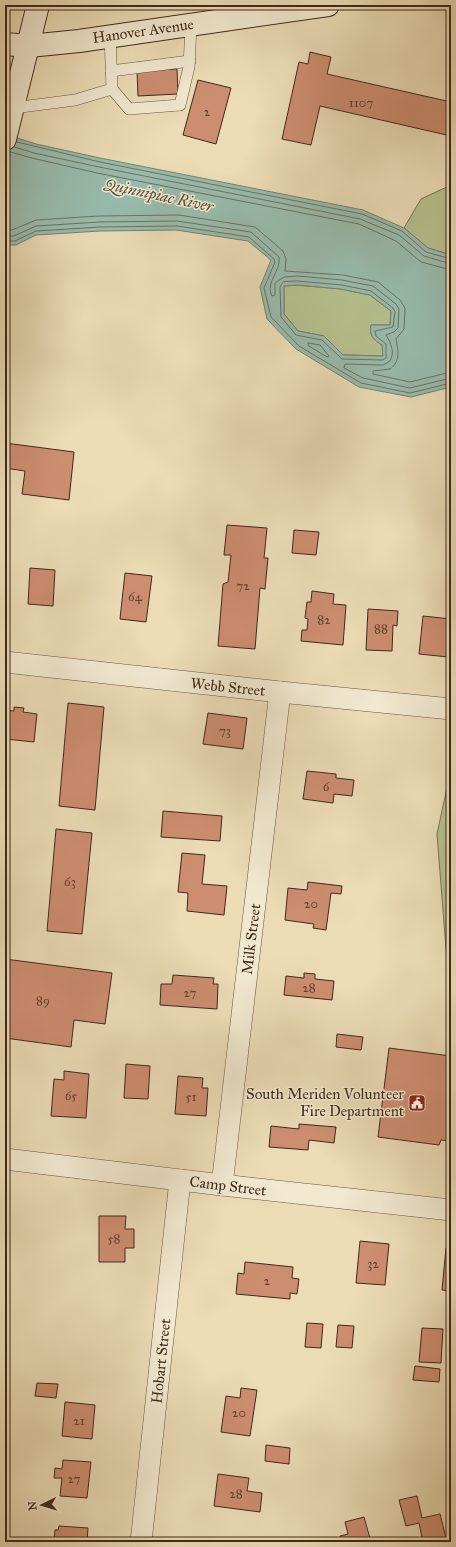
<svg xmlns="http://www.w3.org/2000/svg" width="456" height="1547" font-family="'IM FELL Great Primer',serif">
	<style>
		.green { fill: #b6c18f; stroke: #7a7554 }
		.water { fill: #98bcae; stroke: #748172; fill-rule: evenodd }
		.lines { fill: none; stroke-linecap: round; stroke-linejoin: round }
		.shore { stroke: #6c7263; stroke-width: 1 }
		.building { fill: #cd8d71; stroke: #3f2918 }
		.lane-casing { stroke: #6a5640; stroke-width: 12 }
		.street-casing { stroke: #6a5640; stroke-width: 22 }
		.secondary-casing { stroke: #3f2918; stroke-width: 24 }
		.lane { stroke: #f2e8d0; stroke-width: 11 }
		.street { stroke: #f2e8d0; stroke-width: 21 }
		.secondary { stroke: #f2e8d0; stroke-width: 22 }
		.labels { text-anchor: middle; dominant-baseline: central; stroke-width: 3; stroke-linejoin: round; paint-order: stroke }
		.number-label { font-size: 13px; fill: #62422e }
		.street-label { font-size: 15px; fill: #3f2918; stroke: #f2e8d0 }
		.poi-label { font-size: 15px; fill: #3f2918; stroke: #f2e8d0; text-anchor: end }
		.water-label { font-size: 16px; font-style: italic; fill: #554e3e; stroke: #f2e8d0 }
	</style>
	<rect width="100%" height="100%" fill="#ebdcb6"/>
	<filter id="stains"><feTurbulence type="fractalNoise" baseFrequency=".005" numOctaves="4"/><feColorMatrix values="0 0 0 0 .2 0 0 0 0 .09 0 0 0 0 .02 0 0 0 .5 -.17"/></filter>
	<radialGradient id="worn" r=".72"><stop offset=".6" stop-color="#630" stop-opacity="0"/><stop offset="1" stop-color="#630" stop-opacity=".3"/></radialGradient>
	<g class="green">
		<path d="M451 185V255L428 248 404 228 421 199Z"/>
		<path d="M297 285 341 289 370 295 391 311 390 325H371C369 336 374 340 382 345L384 356 343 355 324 336 298 331 284 314V286Z"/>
		<path d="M451 769V991L448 974 437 834Z"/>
	</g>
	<path class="water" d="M5 134 36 144 100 158 363 210 404 228 428 248 451 255V387L411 397 359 387 296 349 267 319 260 287 271 260 248 241 176 230 100 231 36 235 16 245H5ZM297 285 341 289 370 295 391 311 390 325H371C369 336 374 340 382 345L383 356 343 355 324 336 298 331 284 314V286Z"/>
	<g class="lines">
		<g class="shore">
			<path d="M17 142 100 162 362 214 402 231 426 252 451 259"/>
			<path d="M14 147 34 153 99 167 360 219 399 235 424 256 451 264"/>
			<path d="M7 151 32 158 97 173 359 224 396 241 421 262 451 270"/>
			<path d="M5 230H12L36 220 99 216 179 215 255 227 283 251 286 259 285 271 343 275 378 282 400 300 405 308 404 329 396 339C398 350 401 361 390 369L373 371V374L410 382 451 372"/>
			<path d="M5 236H14L36 226 100 222 177 221 251 232 279 257C281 272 265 282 272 296L275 295V283L284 277 298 276 342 280 373 286 396 304 399 309 398 328 394 332 386 335C391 343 395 352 390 361L383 365 345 364 344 368 363 378 410 388 451 378"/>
			<path d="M5 241H15L36 231 100 227 177 226 249 237 274 259 275 262 264 288 271 317 299 346 361 383 410 393 451 383"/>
			<path d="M297 281 342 285 371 291 393 308 395 312 393 327 375 331 376 336 386 344V358L383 360 342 359 322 340 296 335 281 317 280 287 283 282Z"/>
			<path d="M308 343 320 345 329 356 327 357 309 346Z"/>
		</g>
	</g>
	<g class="building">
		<path d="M310 52 331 57 327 74 451 102V136L320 106 311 145 282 139 299 62 308 64Z"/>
		<path d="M177 69 178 94 138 96 137 71Z"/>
		<path d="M198 80 231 88 216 144 183 135Z"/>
		<path d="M5 443 74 452 69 500 22 494 25 471 5 468Z"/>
		<path d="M227 525 267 528 264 558H268L265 589 260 588 255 649 218 646 223 584 228 582 231 555H224Z"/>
		<path d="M294 530 319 532 316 555 292 553Z"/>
		<path d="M30 568 55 570 53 606 28 604Z"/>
		<path d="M125 573 152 576 146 622 120 619Z"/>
		<path d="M312 591 334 594 333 604 346 605 343 645 301 641 302 630H307L308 619 305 618 307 602H311Z"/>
		<path d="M368 609 398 611 397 626 393 625 392 651 366 650Z"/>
		<path d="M423 616 451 619 448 657 419 654Z"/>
		<path d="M68 703 104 707 95 810 59 806Z"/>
		<path d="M14 707 24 708 23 712 37 714 34 742 5 739V710L14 711Z"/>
		<path d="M208 713 247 718 243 749 203 744Z"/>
		<path d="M307 771 336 774V778L354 780 352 796 334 794 333 803 303 799Z"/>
		<path d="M163 811 222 816 220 841 161 837Z"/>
		<path d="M56 829 92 833 82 934 47 931Z"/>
		<path d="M182 853 205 855 202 884 227 886 224 915 187 911 188 893 178 892Z"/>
		<path d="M308 882 342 886 341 894 331 893 326 930 313 928 314 924 285 920 288 888 307 890Z"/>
		<path d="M5 959 112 973 105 1024 74 1020 71 1047 5 1038Z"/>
		<path d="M304 973 315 974V979L334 981 332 1000 284 995 286 976 304 978Z"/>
		<path d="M173 975 214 978 213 984H218L217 1009 160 1005 161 984H172Z"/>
		<path d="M337 1034 363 1037 361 1050 336 1047Z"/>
		<path d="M389 1048 451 1056V1141L441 1140 439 1145 378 1137Z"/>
		<path d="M126 1064 150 1066 148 1099 124 1098Z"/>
		<path d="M64 1071 89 1074 86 1118 51 1116 54 1079 64 1080Z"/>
		<path d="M178 1076 203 1078 202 1088H208L206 1116 175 1114Z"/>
		<path d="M299 1124 336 1127 334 1143 309 1140 308 1150 269 1147 271 1126 299 1129Z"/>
		<path d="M99 1216H126L125 1229H134V1248H125V1262H99Z"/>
		<path d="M360 1241 389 1244 385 1285 356 1283Z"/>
		<path d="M446 1248H451V1291L442 1290Z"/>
		<path d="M245 1262 293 1267 292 1278 299 1279 297 1294 290 1293V1299L236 1294 238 1273 244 1274Z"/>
		<path d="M307 1323 323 1324 321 1348 305 1347Z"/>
		<path d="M338 1325 354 1326 352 1348 336 1347Z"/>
		<path d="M422 1328 443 1329 441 1363 419 1362Z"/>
		<path d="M415 1366 440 1369 439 1382 413 1380Z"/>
		<path d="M37 1383 58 1384 56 1398 35 1396Z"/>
		<path d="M241 1388 257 1390 250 1436 221 1432 226 1396 240 1398Z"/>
		<path d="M65 1402 95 1405 92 1439 62 1436Z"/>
		<path d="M266 1445 290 1448 289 1464 265 1461Z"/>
		<path d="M63 1460 91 1462 87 1498 60 1496 62 1478H54L55 1468 62 1469Z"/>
		<path d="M218 1474 249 1478 247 1491 262 1493 260 1512 214 1506Z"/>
		<path d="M417 1496 422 1518 440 1514 447 1542H423L419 1523 406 1526 399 1500Z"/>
		<path d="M364 1517 371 1542H342L340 1536 348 1534 345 1522Z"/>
		<path d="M59 1526 88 1528 87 1542H54L55 1530H58Z"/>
	</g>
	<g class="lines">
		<g class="lane-casing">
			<g id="lane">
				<path d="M111 71 190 61"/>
				<path d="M112 89 129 109 180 105 189 67 191 25"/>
				<path d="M13 108 75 100 112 89 110 36"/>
			</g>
		</g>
		<g class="street-casing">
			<g id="street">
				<path d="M5 662 280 692 451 709"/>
				<path d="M5 1159 222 1185 451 1210"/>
				<path d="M222 1185 280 692"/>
				<path d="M141 1542 180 1180"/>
			</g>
		</g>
		<g class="secondary-casing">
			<g id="secondary">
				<path d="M5 44 29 46 79 41 328 5"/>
				<path d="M5 139 38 5"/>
			</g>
		</g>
		<use href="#lane" class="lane"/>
		<use href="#street" class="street"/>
		<use href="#secondary" class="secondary"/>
	</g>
	<defs>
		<g id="civic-square" transform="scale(0.9)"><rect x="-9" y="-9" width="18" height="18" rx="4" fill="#8f2418" stroke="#f2e8d0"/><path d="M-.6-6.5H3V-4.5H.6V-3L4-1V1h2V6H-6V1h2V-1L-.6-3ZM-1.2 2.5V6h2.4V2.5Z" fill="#fff"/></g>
	</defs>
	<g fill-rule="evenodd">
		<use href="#civic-square" x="417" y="1103"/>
	</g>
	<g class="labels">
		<g class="number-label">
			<text x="361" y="103">1107</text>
			<text x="207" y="112">2</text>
			<text x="243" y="586">72</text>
			<text x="135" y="597">64</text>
			<text x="324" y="620">82</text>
			<text x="381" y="629">88</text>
			<text x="225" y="731">73</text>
			<text x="326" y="787">6</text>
			<text x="70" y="882">63</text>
			<text x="311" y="904">20</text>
			<text x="309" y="988">28</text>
			<text x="190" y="993">27</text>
			<text x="43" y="1001">89</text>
			<text x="71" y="1096">65</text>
			<text x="191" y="1097">51</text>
			<text x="114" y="1239">58</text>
			<text x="373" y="1264">32</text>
			<text x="267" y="1281">2</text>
			<text x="239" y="1413">20</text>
			<text x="79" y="1421">21</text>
			<text x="74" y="1479">27</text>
			<text x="236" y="1494">28</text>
		</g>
		<g class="street-label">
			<text transform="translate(143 31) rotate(-8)">Hanover Avenue</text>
			<text transform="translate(228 687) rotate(6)">Webb Street</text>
			<text transform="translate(251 939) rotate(-83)">Milk Street</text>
			<text transform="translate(228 1186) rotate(7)">Camp Street</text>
			<text transform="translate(161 1361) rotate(-84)">Hobart Street</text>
		</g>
		<g class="poi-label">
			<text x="404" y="1094">South Meriden Volunteer<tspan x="404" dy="17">Fire Department</tspan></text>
		</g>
		<g class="water-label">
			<text transform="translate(159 195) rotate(12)">Quinnipiac River</text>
		</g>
	</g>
	<rect width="456" height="1547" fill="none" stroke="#ebdcb6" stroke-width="20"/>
	<rect x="6" y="6" width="444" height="1535" fill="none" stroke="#3f2918" stroke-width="2"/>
	<rect x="10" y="10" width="436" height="1527" fill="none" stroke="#3f2918"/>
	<g transform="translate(42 1505) rotate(265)" stroke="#f2e8d0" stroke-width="3" paint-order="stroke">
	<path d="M0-3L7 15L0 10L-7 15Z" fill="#3f2918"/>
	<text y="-6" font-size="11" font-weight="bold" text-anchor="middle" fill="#3f2918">N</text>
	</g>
	<rect width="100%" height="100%" filter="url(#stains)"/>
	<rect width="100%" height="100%" fill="url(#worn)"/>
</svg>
